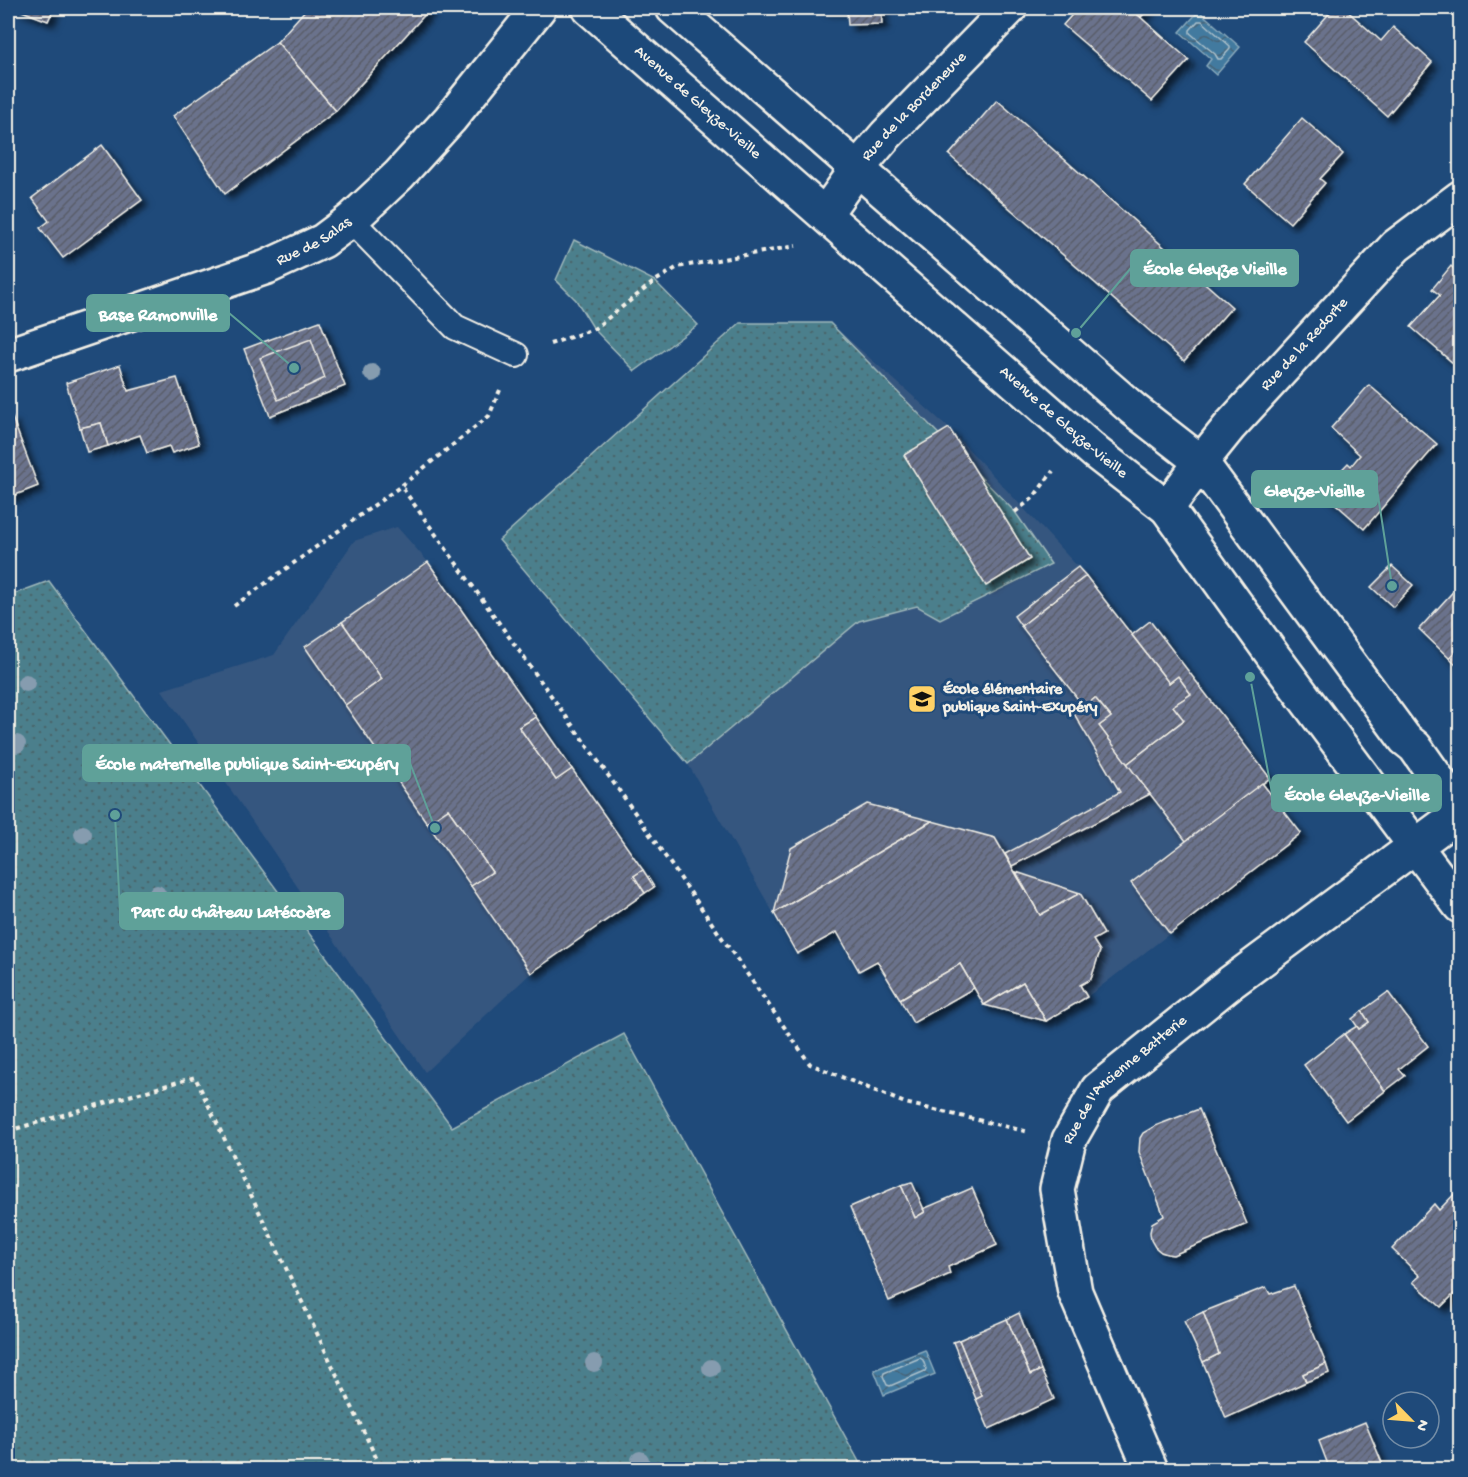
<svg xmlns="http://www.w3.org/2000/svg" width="1468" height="1477" font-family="'Gochi Hand',sans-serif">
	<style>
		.built { fill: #36567f }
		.park { fill: url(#park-dots); stroke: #a0b8ba; stroke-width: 1.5 }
		.water { fill: url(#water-waves); stroke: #8aaabc; stroke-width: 1.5 }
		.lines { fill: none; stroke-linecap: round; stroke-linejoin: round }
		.shore { stroke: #adc1cb; stroke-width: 1.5 }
		.building { fill: url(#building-hatch); stroke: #f4f1e8; stroke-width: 1.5; filter: url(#shadow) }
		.service-casing { stroke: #f4f1e8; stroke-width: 28 }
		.minor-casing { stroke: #f4f1e8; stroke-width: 38 }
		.path { stroke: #f4f1e8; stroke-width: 4; stroke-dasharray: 4.5 4.5; stroke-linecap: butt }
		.service { stroke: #1f4a7a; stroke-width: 24 }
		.minor { stroke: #1f4a7a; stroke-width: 33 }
		.tree { fill: #869caf }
		.labels { text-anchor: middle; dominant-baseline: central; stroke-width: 6; stroke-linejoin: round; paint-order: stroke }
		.street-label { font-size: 16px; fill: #f4f1e8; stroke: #1f4a7a }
		.poi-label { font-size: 16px; font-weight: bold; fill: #f4f1e8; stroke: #1f4a7a; text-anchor: start }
		.leader { fill: none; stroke: #5fa199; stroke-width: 2 }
		.callout-dot { fill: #5fa199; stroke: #1f4a7a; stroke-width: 2 }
		.callout { fill: #5fa199; stroke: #5fa199; stroke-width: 2 }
		.callout-label { font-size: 18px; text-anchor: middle; font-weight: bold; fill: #fff }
	</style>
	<defs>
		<pattern id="park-dots" width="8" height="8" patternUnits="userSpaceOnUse" patternTransform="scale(1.5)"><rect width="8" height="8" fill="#4b7f8c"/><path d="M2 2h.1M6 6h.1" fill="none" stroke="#4a666c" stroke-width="1.8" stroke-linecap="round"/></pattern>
		<pattern id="water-waves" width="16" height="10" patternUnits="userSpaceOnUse" patternTransform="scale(1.5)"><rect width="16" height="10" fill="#437a9f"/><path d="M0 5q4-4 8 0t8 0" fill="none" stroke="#466477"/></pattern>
		<pattern id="building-hatch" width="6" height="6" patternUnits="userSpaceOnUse" patternTransform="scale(1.5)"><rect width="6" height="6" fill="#6a728c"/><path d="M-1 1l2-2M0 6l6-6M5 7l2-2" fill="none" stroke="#5a5d69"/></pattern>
		<filter id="shadow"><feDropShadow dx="5.5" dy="5.5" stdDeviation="3" flood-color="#0009"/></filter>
	</defs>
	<rect width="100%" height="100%" fill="#1f4a7a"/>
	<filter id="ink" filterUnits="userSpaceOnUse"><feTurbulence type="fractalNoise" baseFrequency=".0167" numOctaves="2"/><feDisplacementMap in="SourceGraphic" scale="12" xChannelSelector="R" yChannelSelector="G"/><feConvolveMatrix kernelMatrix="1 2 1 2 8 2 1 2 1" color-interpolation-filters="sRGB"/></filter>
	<g filter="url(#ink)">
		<g class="built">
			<path d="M740 323H830L949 428 1078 567 1132 634 1150 621 1270 778 1263 784 1301 833 1087 997 1046 1021 984 1005 974 988 913 1023 877 961 859 971 837 932 797 954 688 764 499 540Z"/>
			<path d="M397 527 428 562 654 887 531 973 425 1072 162 690 274 655 354 541Z"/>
		</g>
		<g class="park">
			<path d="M574 240 655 281 698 325 635 371 594 329 576 300 556 280Z"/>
			<path d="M740 323H830L1015 512 1051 564 940 619 917 606 859 621 688 764 499 540Z"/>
			<path d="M49 581 452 1127 624 1034 863 1469H8V596Z"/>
		</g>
		<g class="water">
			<path d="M1199 11 1240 47 1216 75 1206 66 1211 59 1180 32Z"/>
			<path d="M925 1350 935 1374 884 1395 874 1370Z"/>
		</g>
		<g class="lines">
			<g class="shore">
				<path d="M1198 21H1202L1230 46V49L1221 59H1218L1215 54 1190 33V30Z"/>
				<path d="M920 1358 923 1360 926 1369 925 1371 890 1386 887 1385 883 1376 884 1373Z"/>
			</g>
		</g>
		<g class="building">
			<path d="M14 8H54L48 21Z"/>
			<path d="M307 8H431L336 111 277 42Z"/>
			<path d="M821 8H881L882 24 848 25 847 10 821 9Z"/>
			<path d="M1078 8H1130L1189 60 1152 101 1063 25Z"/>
			<path d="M1130 8H1150L1141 17Z"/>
			<path d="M1334 8H1344L1381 41 1393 27 1432 62 1387 116 1304 42Z"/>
			<path d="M277 42 336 111 225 194 173 116Z"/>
			<path d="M997 100 1232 307 1184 361 949 155Z"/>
			<path d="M1302 118 1343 154 1320 179 1325 183 1290 223 1245 184Z"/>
			<path d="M102 145 142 200 63 258 40 228 49 221 32 198Z"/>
			<path d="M1451 266 1460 275V369L1411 327 1440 295 1432 289Z"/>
			<path d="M320 321 345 386 270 416 244 349Z"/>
			<path d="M311 339 325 378 278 400 260 358Z"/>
			<path d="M120 365 128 391 177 378 199 444 172 453 169 446 147 453 140 435 108 446 101 423 80 428 66 383Z"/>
			<path d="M1369 385 1437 444 1364 529 1321 491 1348 463 1351 466 1360 455 1331 428Z"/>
			<path d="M12 417 38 486 8 498V419Z"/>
			<path d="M101 423 108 446 87 452 80 428Z"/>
			<path d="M949 428 1030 559 986 586 904 455Z"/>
			<path d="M428 562 536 717 519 727 556 780 572 769 643 870 634 876 645 893 531 973 471 886 492 872 448 809 427 823 345 705 382 679 342 622Z"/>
			<path d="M1392 566 1413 585 1393 607 1371 587Z"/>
			<path d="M1078 567 1086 576 1021 626 1014 616Z"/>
			<path d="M1086 576 1169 683 1178 676 1191 694 1173 706 1184 720 1127 764 1099 726 1111 717 1095 698 1084 707 1021 626Z"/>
			<path d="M1460 584V652L1457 649 1449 658 1419 629Z"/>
			<path d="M1150 621 1270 778 1186 841 1127 764 1184 720 1173 706 1191 694 1178 676 1169 683 1132 635Z"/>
			<path d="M342 622 382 679 345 705 305 647Z"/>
			<path d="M1457 649 1460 652V669L1449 658Z"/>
			<path d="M1095 698 1111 717 1099 726 1150 794 1012 866 1005 854 1120 792 1070 707 1078 700 1084 707Z"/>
			<path d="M536 717 572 769 556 780 519 727Z"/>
			<path d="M1262 783 1301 833 1170 934 1131 883Z"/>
			<path d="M867 804 932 821 774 913 791 848Z"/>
			<path d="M448 809 492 872 471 886 427 823Z"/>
			<path d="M932 821 995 838 1040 915 1080 893 1104 934 1093 940 1100 951 1091 979 1080 985 1087 997 1046 1021 1023 982 984 1005 960 964 900 999 877 961 859 971 837 932 797 954 774 913Z"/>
			<path d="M643 870 654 887 645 893 634 876Z"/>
			<path d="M1016 872 1080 893 1040 915Z"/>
			<path d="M960 964 974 988 913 1023 900 999Z"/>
			<path d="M1023 982 1046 1021 984 1005Z"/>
			<path d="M1388 992 1428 1046 1399 1069 1405 1076 1385 1091 1344 1034 1357 1026 1359 1029 1369 1022 1362 1011Z"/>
			<path d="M1362 1011 1369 1022 1359 1029 1352 1019Z"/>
			<path d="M1344 1034 1385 1091 1346 1121 1304 1065Z"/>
			<path d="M1199 1109 1247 1224 1173 1255 1167 1254 1161 1252 1155 1247 1151 1240 1150 1232 1152 1223 1164 1216 1139 1152 1140 1138 1143 1133 1155 1126Z"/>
			<path d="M912 1182 925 1212 915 1218 901 1185Z"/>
			<path d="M901 1185 915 1218 925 1212 923 1209 972 1188 997 1245 948 1267 950 1274 889 1301 850 1207Z"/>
			<path d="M1460 1188V1288L1441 1307 1413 1282 1420 1276 1392 1249 1434 1204 1439 1210Z"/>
			<path d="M1294 1286 1326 1364 1303 1374 1306 1382 1226 1418 1203 1362 1219 1354 1203 1312 1266 1287 1270 1294Z"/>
			<path d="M1203 1312 1219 1354 1203 1362 1184 1321Z"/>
			<path d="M1019 1313 1041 1370 1030 1375 1007 1319Z"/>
			<path d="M1007 1319 1030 1375 1041 1370 1054 1399 989 1429 976 1399 982 1396 959 1340Z"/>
			<path d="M959 1340 982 1396 976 1399 953 1342Z"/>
			<path d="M1326 1364 1329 1373 1306 1382 1303 1374Z"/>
			<path d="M1365 1422 1385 1470H1330L1319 1441Z"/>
			<path d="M1070 1463 1073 1470H1060V1468Z"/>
		</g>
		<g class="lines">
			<g class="service-casing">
				<path id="service" d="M351 220 455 327 516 355"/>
			</g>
			<g class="minor-casing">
				<g id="minor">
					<path id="s1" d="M589 8 1096 453 1167 508 1274 657 1460 906"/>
					<path d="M673 8 1133 409 1201 462 1405 739 1415 747 1460 811"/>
					<path id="s2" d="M825 214 857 169 886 135 1010 8"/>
					<path id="s3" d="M8 355 267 267 323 241 351 220 399 175 450 119 539 8"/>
					<path id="s4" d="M1167 508 1201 462 1230 426 1396 246 1460 198"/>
					<path id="s5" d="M1151 1470 1075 1292 1057 1189 1069 1140 1098 1089 1230 983 1460 813"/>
				</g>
			</g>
			<g class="path">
				<path d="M550 344 594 329 655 281 678 267 796 246"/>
				<path d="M500 390 489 416 401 486 628 803 810 1064 905 1103 1029 1132"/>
				<path d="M1015 512 1033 498 1053 471"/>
				<path d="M234 606 401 486"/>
				<path d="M8 1131 195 1077 382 1470"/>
			</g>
			<use href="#service" class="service"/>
			<use href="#minor" class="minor"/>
		</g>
		<g class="tree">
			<circle cx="372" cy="373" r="9"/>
			<circle cx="26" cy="683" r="9"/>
			<circle cx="17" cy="744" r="9"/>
			<circle cx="83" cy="834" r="9"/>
			<circle cx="157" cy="894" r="9"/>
			<circle cx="594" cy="1363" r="9"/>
			<circle cx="711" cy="1368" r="9"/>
			<circle cx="640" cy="1460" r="9"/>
		</g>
	</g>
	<defs>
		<g id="school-square" transform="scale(1.5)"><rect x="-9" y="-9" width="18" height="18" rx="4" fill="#ffd166" stroke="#1f4a7a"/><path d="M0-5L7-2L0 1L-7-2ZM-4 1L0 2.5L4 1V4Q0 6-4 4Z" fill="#111"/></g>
	</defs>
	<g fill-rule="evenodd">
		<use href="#school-square" x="922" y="699"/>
	</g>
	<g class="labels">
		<g class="street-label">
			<text stroke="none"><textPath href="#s1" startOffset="144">Avenue de Gleyze-Vieille</textPath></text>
			<text stroke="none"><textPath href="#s2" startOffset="140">Rue de la Bordeneuve</textPath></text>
			<text stroke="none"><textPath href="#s3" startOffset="327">Rue de Salas</textPath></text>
			<text stroke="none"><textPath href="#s4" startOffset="214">Rue de la Redorte</textPath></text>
			<text stroke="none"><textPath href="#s1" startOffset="630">Avenue de Gleyze-Vieille</textPath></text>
			<text stroke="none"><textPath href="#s5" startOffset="432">Rue de l'Ancienne Batterie</textPath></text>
		</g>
		<g class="poi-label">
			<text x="943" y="690">École élémentaire<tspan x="943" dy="18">publique Saint-Exupéry</tspan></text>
		</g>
	</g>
	<path class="leader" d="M1076 333L1131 268M294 368L229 313M1392 586L1377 489M435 828L410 763M1250 677L1272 793M115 815L120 911"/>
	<g class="callout-dot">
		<circle cx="1076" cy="333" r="6"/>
		<circle cx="294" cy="368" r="6"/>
		<circle cx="1392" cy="586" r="6"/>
		<circle cx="435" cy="828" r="6"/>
		<circle cx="1250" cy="677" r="6"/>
		<circle cx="115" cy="815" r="6"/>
	</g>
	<g class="callout">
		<rect x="1131" y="250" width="167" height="36" rx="6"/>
		<rect x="87" y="295" width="142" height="36" rx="6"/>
		<rect x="1252" y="471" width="125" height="36" rx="6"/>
		<rect x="83" y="745" width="327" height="36" rx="6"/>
		<rect x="1272" y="775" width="169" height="36" rx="6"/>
		<rect x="120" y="893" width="223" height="36" rx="6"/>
	</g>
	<g class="callout-label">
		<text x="1215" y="274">École Gleyze Vieille</text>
		<text x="158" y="320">Base Ramonville</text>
		<text x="1314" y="496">Gleyze-Vieille</text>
		<text x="247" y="769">École maternelle publique Saint-Exupéry</text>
		<text x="1357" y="800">École Gleyze-Vieille</text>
		<text x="231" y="917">Parc du château Latécoère</text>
	</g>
	<rect width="1468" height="1477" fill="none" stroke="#1f4a7a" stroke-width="30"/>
	<rect x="15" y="15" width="1438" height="1447" fill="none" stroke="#f4f1e8" stroke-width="2" filter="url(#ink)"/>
	<g transform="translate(1411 1420) rotate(115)"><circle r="28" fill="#1f4a7a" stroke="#748da6" stroke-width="1.5"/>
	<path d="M0-4.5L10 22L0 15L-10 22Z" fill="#ffd166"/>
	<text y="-9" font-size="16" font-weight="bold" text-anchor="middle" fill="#f4f1e8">N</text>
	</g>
</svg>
